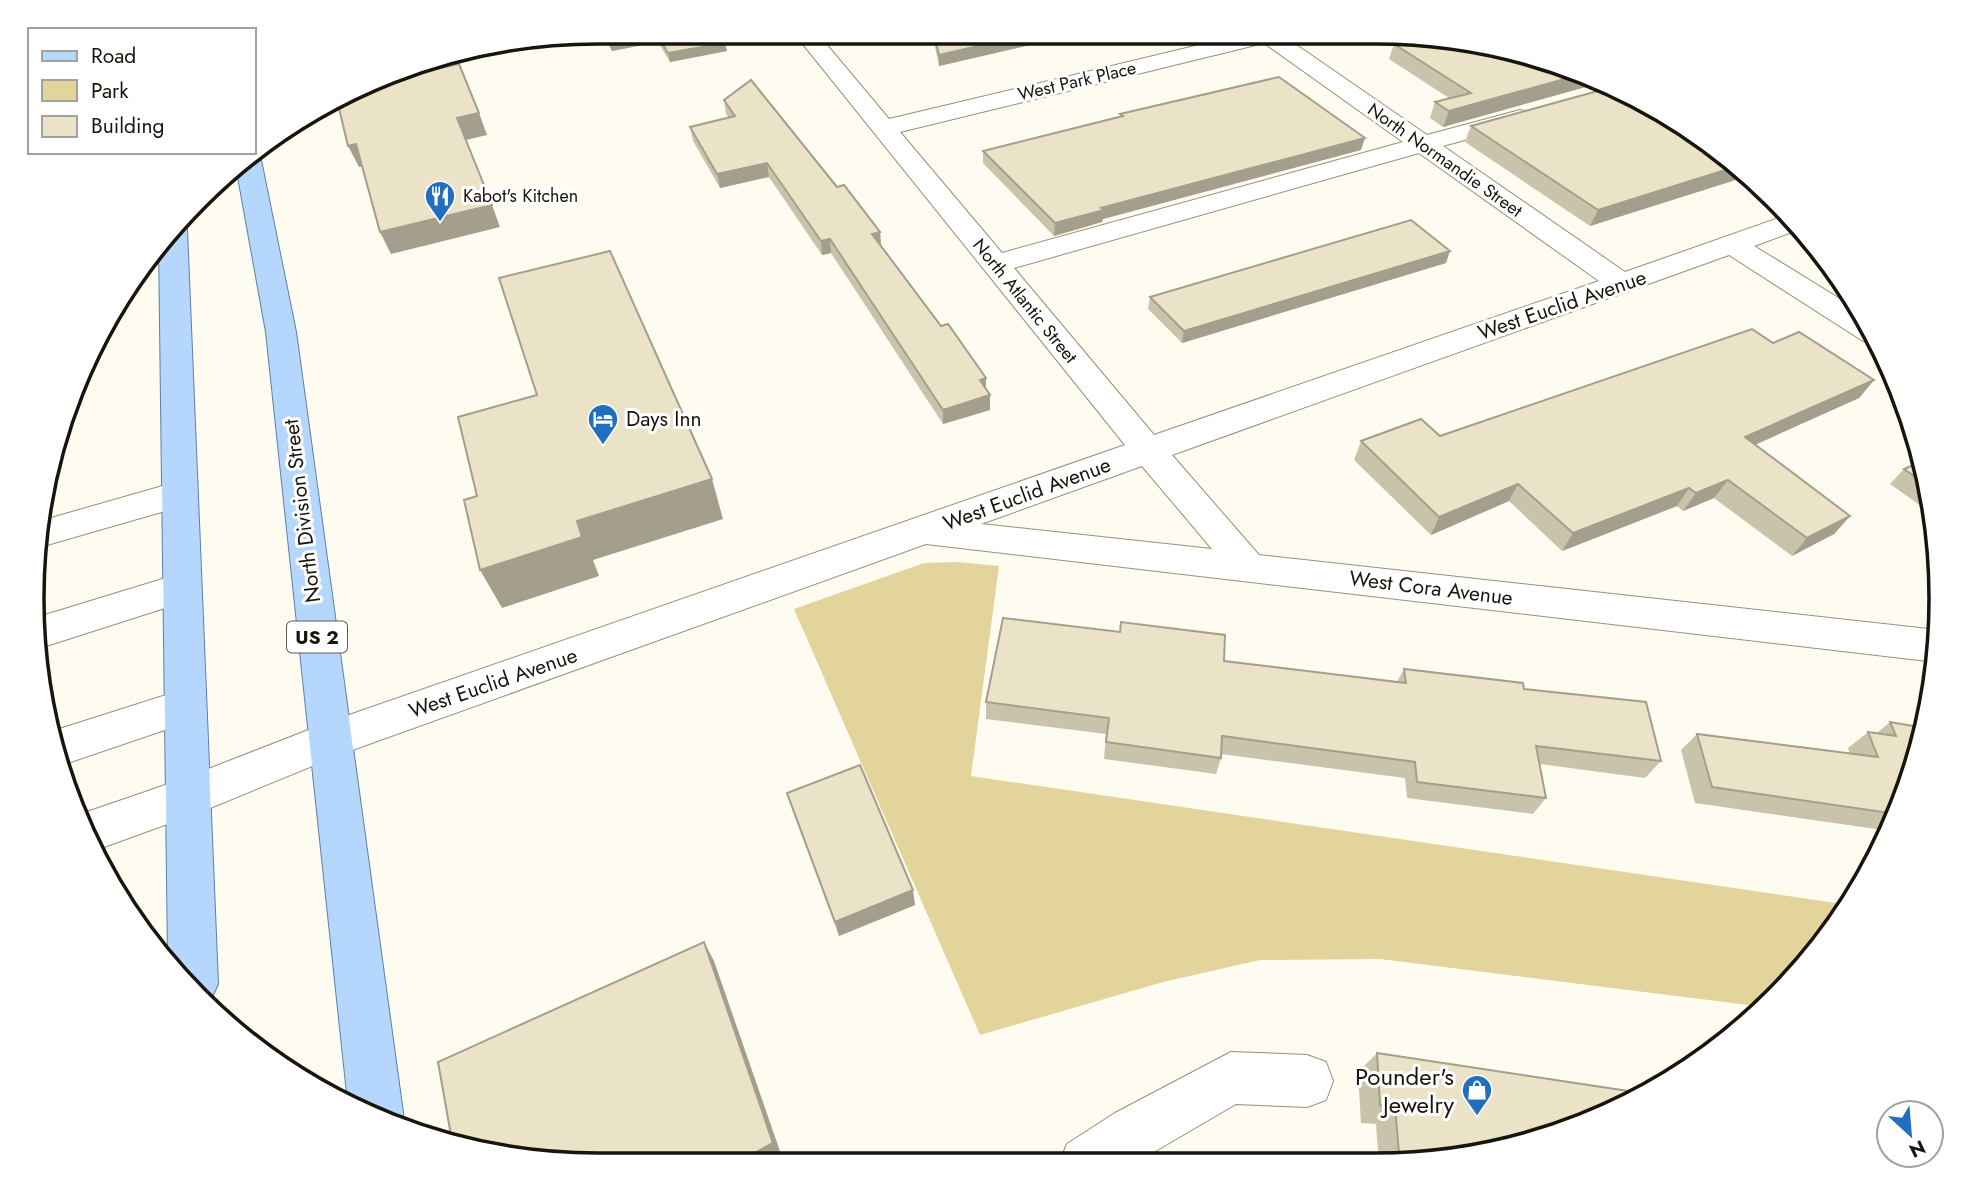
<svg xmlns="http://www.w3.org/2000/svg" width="1973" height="1197" font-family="Jost,sans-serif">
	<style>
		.green { fill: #e3d49b }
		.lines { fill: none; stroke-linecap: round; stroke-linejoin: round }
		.minor-casing { stroke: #979178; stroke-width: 2 }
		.major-casing { stroke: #5e81a7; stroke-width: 2 }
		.minor { fill: #fff; fill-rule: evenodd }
		.major { fill: #b5d6fd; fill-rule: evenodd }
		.wall { fill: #c9c3ac }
		.shaded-wall { fill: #a49f8c }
		.building { fill: #eae3c8; stroke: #a49f8c; stroke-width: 2 }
		.labels { text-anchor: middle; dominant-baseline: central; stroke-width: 6; stroke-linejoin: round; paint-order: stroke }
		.far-street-label { font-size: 18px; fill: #18150c; stroke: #fff }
		.far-poi-label { font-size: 18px; fill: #18150c; stroke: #fff; text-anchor: start }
		.shield { fill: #fff; stroke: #5d5b55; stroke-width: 2 }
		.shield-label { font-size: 19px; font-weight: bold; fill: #18150c }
		.street-label { font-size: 21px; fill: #18150c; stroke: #fff }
		.poi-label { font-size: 21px; fill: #18150c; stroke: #fff; text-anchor: start }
		.near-poi-label { font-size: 24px; fill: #18150c; stroke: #fff; text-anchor: end }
		.rim { fill: none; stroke: #18150c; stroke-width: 3.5 }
	</style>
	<rect width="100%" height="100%" fill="#fefbf0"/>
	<path class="green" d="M956 562 999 566 971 776 1849 905 1825 943 1765 1007 1380 959 1260 960 1163 982 980 1035 794 609 924 563Z"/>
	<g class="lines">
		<g class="minor-casing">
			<g id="minor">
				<path d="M794 33H817L889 119 1241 35H1282L1427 135 1520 110 1529 112 1532 117 1529 122 1443 146 1625 272 1790 214 1803 228 1754 246 1866 315 1878 343 1863 341 1729 255 1172 455 1259 555 1938 630 1940 635 1936 662 926 544 344 753 203 811 96 850 78 815 180 780 329 722 1125 445ZM1264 43 1403 142 1002 253 900 132ZM1419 153 1599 281 1154 435 1014 268ZM1142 466 1212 549 981 524Z"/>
				<path d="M180 481 193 485 198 494 193 503 40 547 44 520Z"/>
				<path d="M182 573 196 578 201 588 196 598 40 648 35 618Z"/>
				<path d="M185 689 200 694 206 706 200 718 59 766 53 731Z"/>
				<path d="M1231 1052 1307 1055 1326 1062 1333 1081 1326 1100 1307 1107 1236 1104 1135 1163H1059L1067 1144 1115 1113Z"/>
			</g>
		</g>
		<g class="major-casing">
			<g id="major">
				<path d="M254 149 260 155 296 332 404 1120 401 1127 382 1122 348 1103 266 332 236 166 250 152H254Z"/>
				<path d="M180 222 187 229 218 984 210 1002 168 957 159 243Z"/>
			</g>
		</g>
		<use href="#minor" class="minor"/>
		<use href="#major" class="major"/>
	</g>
	<g class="wall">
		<path d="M600 32H717L727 51 670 62 658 42 612 51Z"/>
		<path d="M932 33 1095 34 1068 40 1065 37 939 66Z"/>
		<path d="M1394 44 1591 75 1443 127 1430 118 1435 102 1449 98 1389 59Z"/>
		<path d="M724 100 837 187 880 232 881 245 941 326 986 378V389L990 410 943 424 831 253 822 255 769 177 720 188 693 141 690 127 729 118 726 114Z"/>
		<path d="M1120 114 1361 150 1103 219 1102 222 1054 236 983 163V151L1120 116Z"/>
		<path d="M1471 126 1719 148 1748 176 1590 226 1465 142Z"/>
		<path d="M1446 263 1182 343 1148 309 1150 297Z"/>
		<path d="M1874 380 1859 398 1755 445 1850 516 1834 534 1792 556 1714 498 1683 511 1677 506 1562 551 1509 501 1431 535 1354 460 1361 441 1440 436Z"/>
		<path d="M1922 461 1935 516 1890 484 1904 469Z"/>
		<path d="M1224 661 1397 682 1404 669 1524 689 1661 761 1645 778 1540 764 1546 798 1533 814 1407 798 1405 778 1221 754V758L1216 774 1104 759 1106 734 986 719V702Z"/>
		<path d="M1890 722 1922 745 1890 831 1695 803 1681 750 1697 734 1850 754 1848 748 1868 732 1877 733Z"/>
		<path d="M787 793 915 905 839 936 792 809Z"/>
		<path d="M1377 1053 1648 1094 1412 1164H1379L1376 1124 1361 1123 1358 1072Z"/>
	</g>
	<g class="shaded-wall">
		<path d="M656 33 658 42 612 51 609 42Z"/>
		<path d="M1030 34H1065V37L939 66V55Z"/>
		<path d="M1069 34H1095L1068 40Z"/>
		<path d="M725 43 727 51 670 62 668 53Z"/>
		<path d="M1586 73 1591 75 1604 82 1443 127 1449 111Z"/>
		<path d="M479 113 487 135 466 140 457 118Z"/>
		<path d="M1365 138 1361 150 1103 219 1102 222 1054 236 1055 223 1101 208Z"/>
		<path d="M356 144 366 166 359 167 348 146Z"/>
		<path d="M767 163 769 177 720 188 717 174Z"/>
		<path d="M1738 166 1748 176 1590 226 1598 210Z"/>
		<path d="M492 205 500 227 391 254 380 232Z"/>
		<path d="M880 232 881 246 872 234Z"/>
		<path d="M830 239 831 253 822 255 821 241Z"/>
		<path d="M1450 251 1446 263 1182 343 1184 331Z"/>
		<path d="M986 378V393L980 380Z"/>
		<path d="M1874 380 1859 398 1732 455 1745 437Z"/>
		<path d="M990 395V410L943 424V410Z"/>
		<path d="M712 479 723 519 593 560 599 576 502 608 480 570 577 521Z"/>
		<path d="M1728 480 1714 498 1683 511 1696 493Z"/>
		<path d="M1518 484 1509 501 1431 535 1439 517Z"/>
		<path d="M1689 488 1677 506 1562 551 1573 533Z"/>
		<path d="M1850 516 1834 534 1792 556 1807 538Z"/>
		<path d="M913 890 915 905 839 936 835 922Z"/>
		<path d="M704 942 714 961 782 1157 772 1162H738Z"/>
	</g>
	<g class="building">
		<path d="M603 32H717L725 43 668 53 656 33 609 42Z"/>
		<path d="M934 33 1030 34 939 55Z"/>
		<path d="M1425 36H1448L1586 73 1449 111 1435 102 1471 93 1394 44Z"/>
		<path d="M459 64 479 113 457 118 492 205 380 232 356 144 348 146 338 104 394 73 396 77Z"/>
		<path d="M1279 77 1365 138 1101 208 1104 210 1055 223 983 151 1123 116 1120 114Z"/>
		<path d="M751 80 837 187 844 185 880 232 872 234 941 326 948 324 986 378 980 380 990 395 943 410 830 239 821 241 767 163 717 174 690 127 735 116 724 100Z"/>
		<path d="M1612 87 1719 148 1738 166 1598 210 1471 126Z"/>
		<path d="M1411 220 1450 251 1184 331 1150 297Z"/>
		<path d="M610 251 712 479 577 521 582 537 480 570 464 500 477 496 458 417 537 395 499 278Z"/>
		<path d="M1752 329 1773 343 1799 332 1874 380 1745 437 1850 516 1807 538 1728 480 1696 493 1689 488 1573 533 1518 484 1439 517 1361 441 1421 419 1440 436Z"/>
		<path d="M1922 461 1928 486 1904 469Z"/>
		<path d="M1003 618 1120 632 1121 622 1225 635 1224 661 1406 683 1404 669 1523 683 1524 689 1646 702 1661 761 1536 746 1546 798 1417 782 1415 762 1222 736 1221 758 1106 742 1109 718 986 702Z"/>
		<path d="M1890 722 1925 728 1922 745 1896 814 1712 787 1697 734 1878 757 1868 732 1896 736Z"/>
		<path d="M860 765 913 890 835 922 787 793Z"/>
		<path d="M704 942 773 1143 738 1162 525 1161 452 1141 438 1062Z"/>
		<path d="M1377 1053 1648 1094 1522 1146 1412 1164H1400L1395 1107 1380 1105Z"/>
	</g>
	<defs>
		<g id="restaurant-pin" transform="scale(1.575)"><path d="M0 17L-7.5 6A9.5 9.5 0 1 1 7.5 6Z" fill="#216fbe" stroke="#fff"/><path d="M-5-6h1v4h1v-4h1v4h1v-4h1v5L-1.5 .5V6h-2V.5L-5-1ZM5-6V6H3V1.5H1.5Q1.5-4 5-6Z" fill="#fff"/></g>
		<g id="hotel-pin" transform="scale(1.575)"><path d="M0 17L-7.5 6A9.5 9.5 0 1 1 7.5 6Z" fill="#216fbe" stroke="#fff"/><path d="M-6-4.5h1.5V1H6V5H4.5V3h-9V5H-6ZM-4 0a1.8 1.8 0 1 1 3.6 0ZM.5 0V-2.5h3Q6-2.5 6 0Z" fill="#fff"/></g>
		<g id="shop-pin" transform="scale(1.575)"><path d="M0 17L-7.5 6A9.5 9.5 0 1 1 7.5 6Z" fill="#216fbe" stroke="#fff"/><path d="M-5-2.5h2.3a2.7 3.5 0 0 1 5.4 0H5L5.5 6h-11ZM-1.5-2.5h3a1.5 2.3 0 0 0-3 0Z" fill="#fff"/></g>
	</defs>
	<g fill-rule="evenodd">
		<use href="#restaurant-pin" x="440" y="196"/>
		<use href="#hotel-pin" x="603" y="419"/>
		<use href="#shop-pin" x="1477" y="1090"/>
	</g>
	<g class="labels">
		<g class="far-street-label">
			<text transform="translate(1077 81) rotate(-13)">West Park Place</text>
			<text transform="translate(1445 160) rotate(35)">North Normandie Street</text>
			<text transform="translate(1025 301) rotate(51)">North Atlantic Street</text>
		</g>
		<g class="far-poi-label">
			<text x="463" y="196">Kabot's Kitchen</text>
		</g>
		<rect class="shield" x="287" y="621.5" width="60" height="31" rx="5"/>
		<g class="shield-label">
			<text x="317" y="637">US 2</text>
		</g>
		<g class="street-label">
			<text transform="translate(1562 305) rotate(-19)">West Euclid Avenue</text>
			<text transform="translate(1027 494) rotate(-20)">West Euclid Avenue</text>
			<text transform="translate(302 511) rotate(-97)">North Division Street</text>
			<text transform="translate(1431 588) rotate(7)">West Cora Avenue</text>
			<text transform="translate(493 683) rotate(-19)">West Euclid Avenue</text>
		</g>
		<g class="poi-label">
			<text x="626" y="419">Days Inn</text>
		</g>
		<g class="near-poi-label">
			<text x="1454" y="1076">Pounder's<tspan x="1454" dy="28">Jewelry</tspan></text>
		</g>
	</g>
	<path d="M0 0H1973V1197H0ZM598 44H1375A554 554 0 0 1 1929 598V599A554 554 0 0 1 1375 1153H598A554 554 0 0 1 44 599V598A554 554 0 0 1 598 44Z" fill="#fff" fill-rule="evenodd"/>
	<path class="rim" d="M598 44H1375A554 554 0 0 1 1929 598V599A554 554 0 0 1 1375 1153H598A554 554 0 0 1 44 599V598A554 554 0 0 1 598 44Z"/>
	<rect x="28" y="28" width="228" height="126" fill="#ffffff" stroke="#a3a19e" stroke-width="2"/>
	<rect x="42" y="51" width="35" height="10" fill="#b5d6fd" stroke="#a3a19e" stroke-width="2"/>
	<text x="91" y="63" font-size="21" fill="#18150c">Road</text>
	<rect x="42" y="80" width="35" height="21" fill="#e3d49b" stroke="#a3a19e" stroke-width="2"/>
	<text x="91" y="98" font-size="21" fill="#18150c">Park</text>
	<rect x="42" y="116" width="35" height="21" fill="#eae3c8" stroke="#a3a19e" stroke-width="2"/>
	<text x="91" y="133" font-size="21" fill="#18150c">Building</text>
	<g transform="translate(1910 1134) rotate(154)"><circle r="33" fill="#ffffff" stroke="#a3a19e" stroke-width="2"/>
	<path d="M0-5L12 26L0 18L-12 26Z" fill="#216fbe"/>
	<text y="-10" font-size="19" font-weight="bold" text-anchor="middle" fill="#18150c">N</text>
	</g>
</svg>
